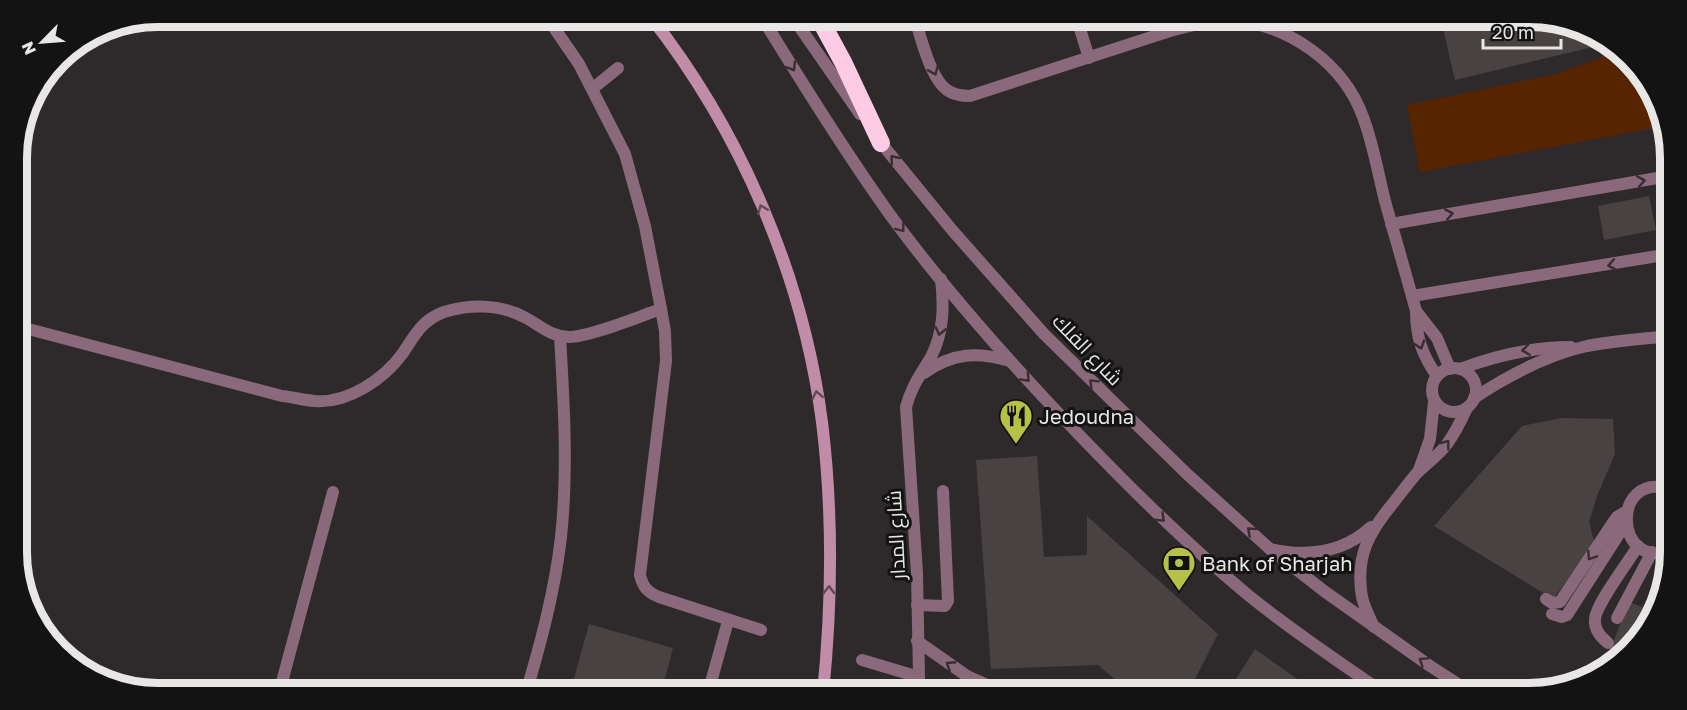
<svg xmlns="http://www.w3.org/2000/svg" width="1687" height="710" font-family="'Golos Text',Cairo,sans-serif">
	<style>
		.green { fill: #562500 }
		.building { fill: #484342 }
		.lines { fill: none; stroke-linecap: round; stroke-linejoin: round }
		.service { stroke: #8a697a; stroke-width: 12 }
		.minor { stroke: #8a697a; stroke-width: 12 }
		.tertiary { stroke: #8a697a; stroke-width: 12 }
		.secondary { stroke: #c18ca7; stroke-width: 12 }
		.motorway { stroke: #fdcce4; stroke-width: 18 }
		.oneway { stroke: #372d32 }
		.oneway2 { stroke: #624956 }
		.labels { text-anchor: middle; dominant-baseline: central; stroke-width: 6; stroke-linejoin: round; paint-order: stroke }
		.street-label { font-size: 20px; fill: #e9e6e6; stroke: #141313 }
		.poi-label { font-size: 20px; fill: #e9e6e6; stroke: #141313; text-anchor: start }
		.rim { fill: none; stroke: #e9e6e6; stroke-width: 8 }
	</style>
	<rect width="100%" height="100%" fill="#2e292a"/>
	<path class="green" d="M1615 52 1641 72 1664 126 1420 172 1407 105 1556 74Z"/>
	<g class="building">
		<path d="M1440 16H1529L1583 27 1605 44 1455 80Z"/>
		<path d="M1649 196 1656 230 1604 240 1598 206Z"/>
		<path d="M1561 418 1613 419 1615 454 1597 496 1589 522 1595 545 1553 599 1434 526 1522 426Z"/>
		<path d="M1037 456 1044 557 1087 555V516L1218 634 1188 693H1131L1098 665 991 669 976 460Z"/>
		<path d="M1629 602 1655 612 1615 664 1606 660Z"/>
		<path d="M589 624 673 648 661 693H570Z"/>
		<path d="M1255 649 1317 693H1239L1231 687Z"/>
	</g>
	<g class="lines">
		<g class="service">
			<path d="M546 16 579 64 625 154 645 226 661 309 665 331 666 361 640 575C643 587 647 592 659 597L761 630"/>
			<path d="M914 16C921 37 930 78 947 90 954 95 962 96 970 96L1170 31C1191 25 1212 20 1233 21 1289 24 1344 64 1363 117 1373 143 1378 173 1385 201 1395 237 1406 274 1416 311 1416 337 1422 355 1437 376"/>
			<path d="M1076 16 1089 58"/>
			<path d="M592 89 618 68"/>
			<path d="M1391 224 1669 176"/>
			<path d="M1412 296 1670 254"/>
			<path d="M1416 311 1437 338 1450 369"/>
			<path d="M17 326 282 396C293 397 303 400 314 401 348 404 384 379 403 353 415 335 422 320 444 312 470 304 500 304 524 317 540 325 551 337 569 337 590 337 640 316 661 309"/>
			<path d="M1663 487 1670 432"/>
			<path d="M1670 489C1610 471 1615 571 1670 550"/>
			<path d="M1546 599 1552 603 1560 602 1612 524 1617 517 1627 511"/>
			<path d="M917 605 945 606 948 601 943 491"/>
			<path d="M1552 614 1562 617 1567 615 1626 523"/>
			<path d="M1617 618 1652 552"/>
			<path d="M917 641 967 676 1005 693"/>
			<path d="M1608 643C1601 637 1594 630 1595 619 1596 604 1629 561 1638 546"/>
			<path d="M862 660 919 677"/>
			<path d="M279 693 333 492"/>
			<path d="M526 693C541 642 555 590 561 537 568 471 564 403 560 336"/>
			<path d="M708 693 728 621"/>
			<path d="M921 693 962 686H984"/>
		</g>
		<g class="minor">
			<circle cx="1454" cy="390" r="22"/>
			<path d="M1460 369C1497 355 1532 347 1571 347"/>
			<path d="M924 373C954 352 977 352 1010 361"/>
			<path d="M1474 398C1509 375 1546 355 1587 346 1614 341 1642 339 1670 336"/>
			<path d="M1419 470 1430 439 1434 402"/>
			<path d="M1270 549C1306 557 1343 553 1371 527"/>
			<path d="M1374 627C1370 618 1364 607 1362 597 1355 556 1369 532 1394 502 1402 492 1409 482 1417 473 1427 463 1438 456 1447 444 1455 433 1461 421 1467 408"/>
			<path d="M917 693 919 677 917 573 906 407C911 387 921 374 931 357 944 332 944 306 941 279"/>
		</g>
		<g class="tertiary">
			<path d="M761 16C802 83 843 149 888 212 936 278 991 341 1047 401 1111 469 1176 535 1248 595 1291 630 1338 661 1384 693"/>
			<path d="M792 16 860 114"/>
			<path d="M877 138 952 230 1044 334 1187 474 1270 549 1324 591 1430 666 1472 693"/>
		</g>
		<path class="secondary" d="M650 16C741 132 803 276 822 422 833 511 832 604 823 693"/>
		<path class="motorway" d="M818 16 843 62 881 143"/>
	</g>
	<defs><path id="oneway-chevron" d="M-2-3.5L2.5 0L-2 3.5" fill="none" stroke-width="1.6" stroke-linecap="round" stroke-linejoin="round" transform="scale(1.5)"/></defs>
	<g class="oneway">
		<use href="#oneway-chevron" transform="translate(792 67) rotate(59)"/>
		<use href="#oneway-chevron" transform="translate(934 71) rotate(67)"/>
		<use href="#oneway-chevron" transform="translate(894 159) rotate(-129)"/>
		<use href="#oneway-chevron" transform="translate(1641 181) rotate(-10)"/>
		<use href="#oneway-chevron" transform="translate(1449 214) rotate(-10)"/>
		<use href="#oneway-chevron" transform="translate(901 228) rotate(52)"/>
		<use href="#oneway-chevron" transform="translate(1612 265) rotate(170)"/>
		<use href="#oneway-chevron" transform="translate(940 331) rotate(103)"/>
		<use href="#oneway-chevron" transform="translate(1420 345) rotate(72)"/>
		<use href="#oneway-chevron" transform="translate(1526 350) rotate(172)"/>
		<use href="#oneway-chevron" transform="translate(1026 378) rotate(47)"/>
		<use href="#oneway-chevron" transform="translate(1093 383) rotate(-135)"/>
		<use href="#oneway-chevron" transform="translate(1446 444) rotate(-53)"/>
		<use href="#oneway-chevron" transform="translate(1161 518) rotate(44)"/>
		<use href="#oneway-chevron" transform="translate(1251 531) rotate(-138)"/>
		<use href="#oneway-chevron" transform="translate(1591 556) rotate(123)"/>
		<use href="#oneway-chevron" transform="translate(1423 661) rotate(-145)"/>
		<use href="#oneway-chevron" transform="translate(950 665) rotate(-147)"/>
	</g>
	<g class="oneway2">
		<use href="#oneway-chevron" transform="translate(762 209) rotate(-113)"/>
		<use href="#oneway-chevron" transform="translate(817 395) rotate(-101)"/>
		<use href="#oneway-chevron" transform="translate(829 590) rotate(-89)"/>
	</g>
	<defs>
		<g id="restaurant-pin" transform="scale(1.725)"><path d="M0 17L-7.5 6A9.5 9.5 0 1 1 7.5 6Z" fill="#b6c149" stroke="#141313"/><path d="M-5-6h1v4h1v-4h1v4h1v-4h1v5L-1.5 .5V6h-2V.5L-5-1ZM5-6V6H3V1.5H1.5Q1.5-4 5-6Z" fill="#111"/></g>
		<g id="bank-pin" transform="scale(1.725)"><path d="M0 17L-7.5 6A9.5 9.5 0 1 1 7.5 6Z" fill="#b6c149" stroke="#141313"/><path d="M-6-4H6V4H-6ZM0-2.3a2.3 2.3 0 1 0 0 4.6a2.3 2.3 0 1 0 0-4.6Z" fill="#111"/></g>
	</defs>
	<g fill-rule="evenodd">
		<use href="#restaurant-pin" x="1016" y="416"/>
		<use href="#bank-pin" x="1179" y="563"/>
	</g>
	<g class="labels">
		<g class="street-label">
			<text transform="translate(1088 349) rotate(46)">شارع الفلك</text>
			<text transform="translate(895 535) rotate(-93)">شارع المدار</text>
		</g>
		<g class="poi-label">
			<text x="1039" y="416">Jedoudna</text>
			<text x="1202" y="563">Bank of Sharjah</text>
		</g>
	</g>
	<path d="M0 0H1687V710H0ZM158 27H1529A131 131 0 0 1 1660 158V552A131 131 0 0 1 1529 683H158A131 131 0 0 1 27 552V158A131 131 0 0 1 158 27Z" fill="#141313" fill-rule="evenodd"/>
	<path class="rim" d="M158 27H1529A131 131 0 0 1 1660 158V552A131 131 0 0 1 1529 683H158A131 131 0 0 1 27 552V158A131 131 0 0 1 158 27Z"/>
	<g transform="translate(42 42) rotate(245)" stroke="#141313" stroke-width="4.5" paint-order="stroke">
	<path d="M0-4.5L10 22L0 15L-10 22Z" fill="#e9e6e6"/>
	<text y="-9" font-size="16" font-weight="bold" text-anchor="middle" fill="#e9e6e6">N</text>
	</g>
	<path d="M1483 39v9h78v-9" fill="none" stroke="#e9e6e6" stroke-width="3"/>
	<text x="1492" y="39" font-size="18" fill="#e9e6e6" stroke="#141313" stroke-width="4.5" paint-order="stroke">20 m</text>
</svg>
